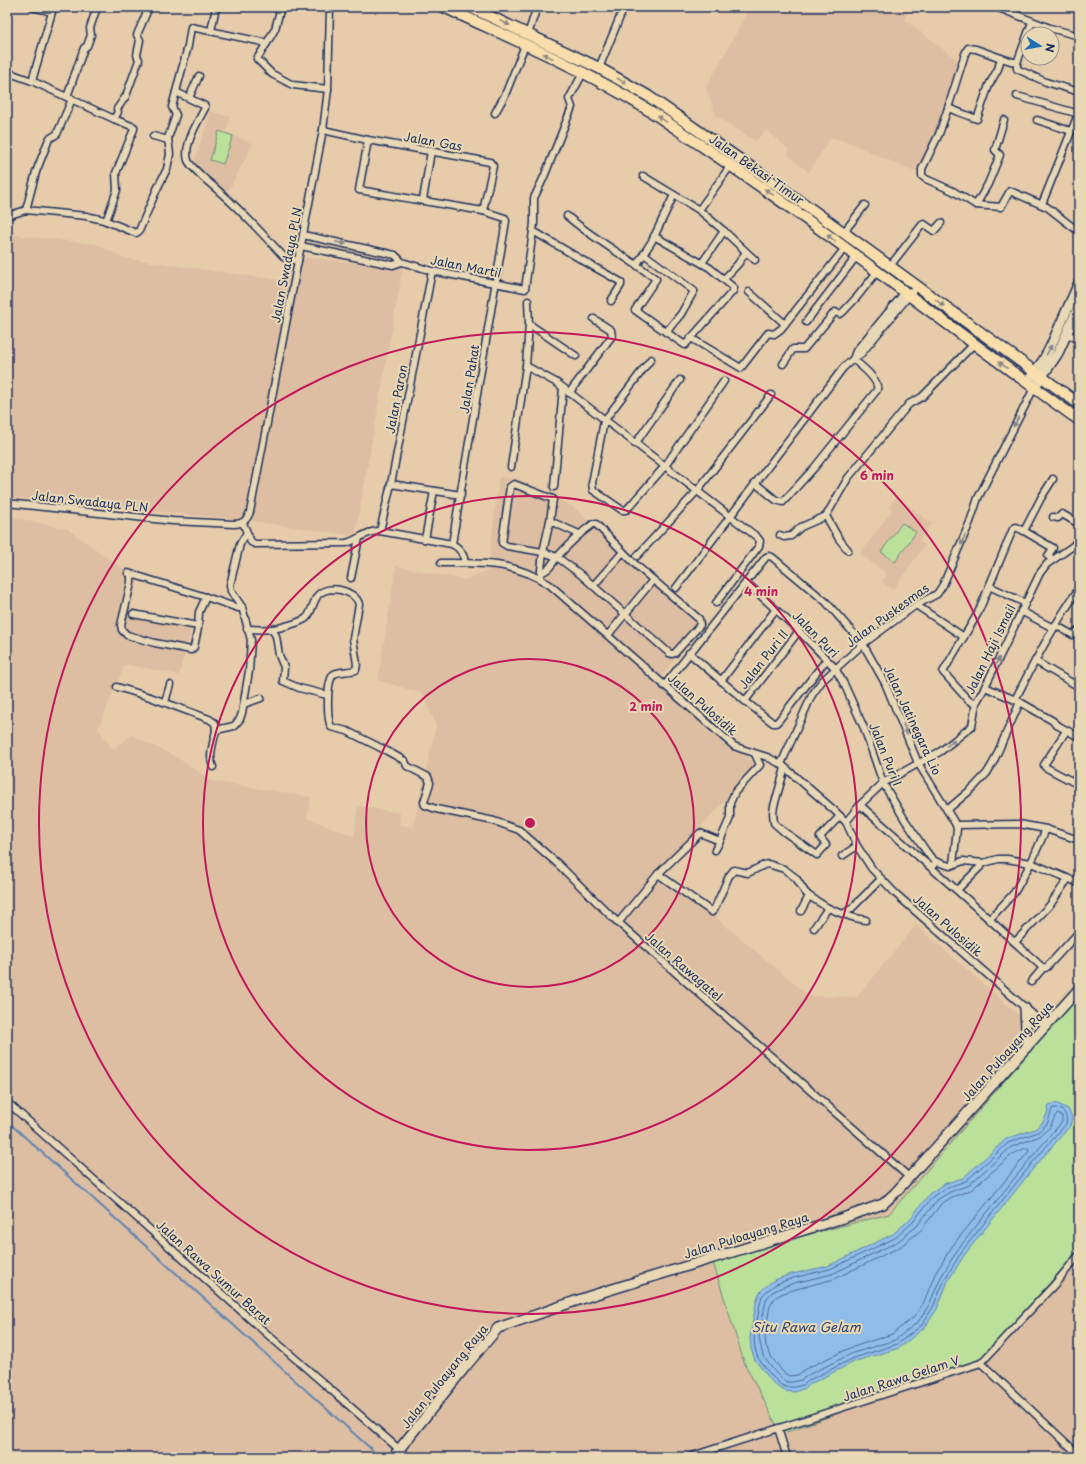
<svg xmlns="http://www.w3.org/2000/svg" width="1086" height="1464" font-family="'Playpen Sans',sans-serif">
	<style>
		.built { fill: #ddbea2 }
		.green { fill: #bbe09a; stroke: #6b887c }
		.water { fill: #8fbde9; stroke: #6184b1 }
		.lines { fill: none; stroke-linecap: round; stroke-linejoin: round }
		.shore { stroke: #496896; stroke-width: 1 }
		.stream { stroke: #6184b1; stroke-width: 2 }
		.street-casing { stroke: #1b2f5e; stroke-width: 9 }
		.secondary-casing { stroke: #1b2f5e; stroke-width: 12 }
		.primary-casing { stroke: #1b2f5e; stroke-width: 13 }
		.street { stroke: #e9d8b5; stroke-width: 6 }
		.secondary { stroke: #e9d8b5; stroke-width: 9 }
		.primary { stroke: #f9deab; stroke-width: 10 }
		.oneway { fill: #8a8684 }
		.oneway2 { fill: #82848a }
		.ring { fill: none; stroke: #c2185b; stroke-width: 2 }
		.labels { text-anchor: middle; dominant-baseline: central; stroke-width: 4; stroke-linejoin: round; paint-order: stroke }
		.street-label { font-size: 12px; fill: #1b2f5e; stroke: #e9d8b5 }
		.water-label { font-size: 13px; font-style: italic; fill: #2c4473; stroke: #e9d8b5 }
		.centre { fill: #c2185b; stroke: #e9d8b5; stroke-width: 2 }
		.ring-label { font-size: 12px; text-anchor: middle; font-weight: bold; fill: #c2185b; stroke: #e9d8b5; stroke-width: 4; stroke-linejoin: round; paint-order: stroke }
	</style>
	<rect width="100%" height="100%" fill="#e7ccab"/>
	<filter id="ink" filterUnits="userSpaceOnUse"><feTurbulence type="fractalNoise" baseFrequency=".025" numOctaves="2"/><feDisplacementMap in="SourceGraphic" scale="8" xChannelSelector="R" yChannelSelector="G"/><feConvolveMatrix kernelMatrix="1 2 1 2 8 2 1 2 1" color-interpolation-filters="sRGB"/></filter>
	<g filter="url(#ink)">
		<g class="built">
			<path d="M750 7H909L905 20 963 64 946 124 937 149 919 174 850 143 831 137 809 173 789 156 788 149 767 130 755 141 716 116 706 88Z"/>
			<path d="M211 111 230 117 226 132 253 144 230 188 224 194 193 166Z"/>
			<path d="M7 234 96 244 124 258 286 281 291 256 403 268 355 536 236 519 7 497Z"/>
			<path d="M499 477 518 479 573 507 702 623 657 682 757 765 661 871 809 996 857 997 916 925 1035 1029 1079 977V1457H7V516L67 529 138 579 130 609 193 622 179 675 125 664 98 729 113 749 132 735 178 758 212 781 311 797 307 818 354 836 358 806 400 813 399 825 413 827 436 726 423 694 378 680 396 566 464 580 488 570Z"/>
			<path d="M896 497 932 523 919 541 925 545 893 590 882 582 887 574 860 554 892 510 889 507Z"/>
		</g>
		<g class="green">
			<path d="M219 131 233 136 223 164 210 160Z"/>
			<path d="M902 523 916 532 895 562 881 552Z"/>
			<path d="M1079 995V1250L979 1362 781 1434 744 1362 712 1259 889 1214Z"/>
		</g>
		<path class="water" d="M1056 1103 1068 1109 1072 1117 1070 1126 1036 1165 965 1254 948 1281 937 1309 925 1327 899 1348 856 1361 812 1383 805 1388 795 1392 785 1391 779 1388 773 1383 755 1360 751 1349 750 1338 756 1303 759 1293 765 1287 774 1280 792 1274 828 1266 893 1234 910 1219 930 1193 946 1183 963 1178 1006 1139 1035 1129 1043 1122 1047 1114 1049 1105Z"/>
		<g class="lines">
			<g class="shore">
				<path d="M1053 1108C1063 1107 1068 1115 1066 1124L1033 1162 962 1251 945 1279 933 1307 922 1325 897 1344 854 1358 811 1379 803 1385 795 1387H786L781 1385 770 1374 758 1358 755 1349 754 1338 760 1304 762 1296 768 1290 776 1284 793 1278 830 1269 895 1238 913 1222 933 1196 948 1187 966 1181 1008 1143 1038 1132 1047 1124Z"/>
				<path d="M1058 1114 1062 1116V1122L1030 1159 958 1249 941 1277 929 1305 918 1322 895 1340 853 1353 808 1375 801 1380 793 1382H787L783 1380 774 1371 763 1356 759 1338 765 1305 767 1298 771 1293 778 1289 794 1283 832 1274 897 1242 917 1226 937 1200 950 1192 969 1185 1011 1147 1040 1136 1050 1127 1056 1115Z"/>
				<path d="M1027 1148 1029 1149V1151L953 1245 935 1274 924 1302 914 1317 892 1334 850 1348 805 1369 798 1375 789 1376 783 1372 772 1358 766 1346 765 1338 767 1322 770 1306 775 1298 781 1294 796 1289 834 1279 900 1247 921 1230 941 1204 952 1197 971 1190 1014 1153Z"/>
			</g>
			<path class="stream" d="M7 1121 380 1457"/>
			<g class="street-casing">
				<g id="street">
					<path d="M32 7 52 12 32 81"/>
					<path d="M996 7 1050 28 1079 36"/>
					<path d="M1032 22 1017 63V69L1046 82 1079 92"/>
					<path d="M211 31 216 7"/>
					<path d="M528 34 537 7"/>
					<path d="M267 43 275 29 281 7"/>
					<path d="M1017 63 1001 58 998 69 989 85 977 119 948 108 939 134 922 169V176L926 179 953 191 976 205 1001 207 1010 191 1047 207 1074 228 1079 230"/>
					<path d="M599 68 624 7"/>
					<path d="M7 72 32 81 114 119"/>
					<path d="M583 73 569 99 572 107 544 177 534 198V223L533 231 594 267 621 282V285L611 301"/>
					<path d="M176 92 205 106V108C199 120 183 145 188 160 189 165 202 176 206 180 235 204 260 231 285 258L298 261"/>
					<path d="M1017 96 1079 114"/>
					<path d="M67 97 84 48 87 46 91 35 90 28 97 7"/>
					<path d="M189 98 199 76"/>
					<path d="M948 108 965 54 968 48 976 49 1001 58"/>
					<path d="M495 113 505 95 525 45"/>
					<path d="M1037 120 1071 131"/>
					<path d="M323 130 368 140 490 162 493 166 483 211"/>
					<path d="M153 136 168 140"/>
					<path d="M368 140 359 190 483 211 505 218 506 221 452 544"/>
					<path d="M643 176 699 210 724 231 755 260"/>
					<path d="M423 200 431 151"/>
					<path d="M1042 204 1079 112"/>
					<path d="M976 205 988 184 1000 155 995 150 1004 120"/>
					<path d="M26 210 36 172 49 139 57 134 72 99"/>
					<path d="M699 210 731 165"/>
					<path d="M7 216 26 210 86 216 104 220 136 233 139 231 157 189 167 169 170 154 168 138 176 115 172 107 188 46 191 27 267 43 257 59 272 74 293 85 328 89"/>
					<path d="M567 216C595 240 627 257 656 279L635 310 666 332 685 345 733 291 734 288 710 268 654 236"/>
					<path d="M106 221 117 190 116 173 134 129V127L114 119 118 112 117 109 126 96 139 60 137 55 140 40 137 35 149 7"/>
					<path d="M844 232 865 205"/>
					<path d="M303 235 395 255 402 262 432 271 525 289 533 231"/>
					<path d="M301 246 393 265 402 262"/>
					<path d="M644 254 694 291 681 314 666 332"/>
					<path d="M702 263 724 231"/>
					<path d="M637 264 652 241 674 195"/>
					<path d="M890 266 922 225 924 224 934 231 941 223"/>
					<path d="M724 279 738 264 746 252"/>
					<path d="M749 292 785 324"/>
					<path d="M806 322 856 257"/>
					<path d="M529 324 576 356"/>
					<path d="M1067 334 1079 339"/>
					<path d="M691 338 741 368 768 333 774 334 781 329 845 248"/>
					<path d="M651 359 604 421 592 483 593 490 622 510H626L630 506 665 466 724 381"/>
					<path d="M853 359 856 351 901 297 903 291"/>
					<path d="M783 364 793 349H804L834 313 835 312 840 314 843 312 857 297 877 272"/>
					<path d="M526 366 557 383 757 537 760 541 759 546 716 603"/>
					<path d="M569 393 612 336 611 330 594 319"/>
					<path d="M635 444 680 380"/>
					<path d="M511 467 526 366 529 324 528 301"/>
					<path d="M755 483 776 500 783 502 814 468 877 390C880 380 861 366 853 359"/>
					<path d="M391 484 461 495"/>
					<path d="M554 487 563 388"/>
					<path d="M7 503 173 521 234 524C243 524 247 520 250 512L323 130 328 89 330 7"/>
					<path d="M1053 517 1058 518 1062 514 1079 524"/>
					<path d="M550 521 579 534"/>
					<path d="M243 523 251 542 255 544 346 543C357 541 367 530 380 531L452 544C460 548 464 554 465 563"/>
					<path d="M380 531 391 484 432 271"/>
					<path d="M1024 531 1053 548 1048 556 1052 559"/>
					<path d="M780 535 784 537 791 536 801 527 826 516"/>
					<path d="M425 539 434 491"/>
					<path d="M848 550 839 539 826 516 848 478 909 404 922 397 974 344"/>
					<path d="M637 556 697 491 771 395"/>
					<path d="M441 563C481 563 514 561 550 585L734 746 742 749 767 757 781 764 835 811 846 822 857 846 872 869 896 894 1046 1026"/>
					<path d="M128 573 206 597"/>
					<path d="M131 577V583L121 625 122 630 127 635 155 643 191 650 194 647 198 628 199 612 206 597 238 608 242 607"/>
					<path d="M351 578 359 538"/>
					<path d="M540 579 543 552 507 546 502 543 510 487 514 484 553 499 550 521 543 552 557 557 580 574 669 653 672 654 675 653 700 625 699 619 637 566 596 524H593C580 533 569 544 558 556 551 564 552 568 541 573"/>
					<path d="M746 582 799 631 835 668 845 686 864 728 883 783 905 820 926 851 932 859 937 862"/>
					<path d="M593 586 623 552"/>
					<path d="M989 586 1025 603"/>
					<path d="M676 588 843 368 853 359 861 354 917 286"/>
					<path d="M916 605 964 637"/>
					<path d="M1021 611 1053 628"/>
					<path d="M133 614 198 626"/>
					<path d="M1055 625 1073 635 1079 630"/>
					<path d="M247 629C255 629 264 630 272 629 281 628 298 623 305 619 311 616 313 601 318 595 328 584 355 590 359 604L353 639 357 664 356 670C349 672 339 671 334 674 326 681 327 718 331 727L347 731 387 751 405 761 407 766 428 777 430 783 424 802 425 805 436 809 494 821 519 830 558 864 612 917 909 1177"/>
					<path d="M272 629 276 636 279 655 284 667 283 681 299 688 327 695"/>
					<path d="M608 635 653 580"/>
					<path d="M689 653 745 701 773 723H776L779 720 827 659"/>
					<path d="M1035 661 1079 687"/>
					<path d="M721 681 776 609"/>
					<path d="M664 686 766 557 769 556 772 557 826 602 863 644 885 683 918 763 956 825 957 829 953 864"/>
					<path d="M117 687 150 697 209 719 215 723 216 730"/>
					<path d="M985 687 1020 702 1053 721 1055 724 1079 737"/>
					<path d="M1015 700C1034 661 1055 624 1079 588"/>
					<path d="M745 701 799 631"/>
					<path d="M165 702 170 685"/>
					<path d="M244 704 261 698"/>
					<path d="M975 704 968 700 943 672 978 613 1013 529 1016 527 1024 531 1041 498 1053 479"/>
					<path d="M1066 731 1044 765 1045 767 1079 785"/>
					<path d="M781 764 812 695 822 681 863 644 916 605 937 594 943 585 970 522 978 498 1034 388"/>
					<path d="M213 767C208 756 214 741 216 730L234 726 240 719 242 713 249 671 251 640 242 607 231 591 230 585 240 544 246 534"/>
					<path d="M785 768 774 806 773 813 774 823 783 831 817 855 826 845 820 837 840 816"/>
					<path d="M860 805 969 901 1042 967 1045 968 1047 967 1079 932"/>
					<path d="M947 810 974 787 987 773 993 763 1020 702"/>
					<path d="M846 822 860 805 883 783 941 751 972 726 976 703 985 687 1040 573 1047 564 1073 546 1079 538"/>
					<path d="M956 825 1019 824 1046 829 1079 840"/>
					<path d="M715 850 720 841"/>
					<path d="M842 856 857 846"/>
					<path d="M934 865 937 862 950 866 963 861 984 863 998 859H1007L1031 863 1079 883"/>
					<path d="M658 874 712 912 714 910 729 876 734 870 748 873 764 865 768 864 784 869 796 878 805 892 809 896 828 908 843 914 851 909 881 879"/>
					<path d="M957 890 984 863"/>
					<path d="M801 911 809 896"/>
					<path d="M843 914 855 918 866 920"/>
					<path d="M989 920 1014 893 1031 863 1046 829"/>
					<path d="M618 923 658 874 700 833 720 841 730 818V803L735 792 760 765 755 754"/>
					<path d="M814 928 828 908"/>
					<path d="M1015 942 1050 905 1068 879"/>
					<path d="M1031 982 1043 968"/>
					<path d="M7 1102 267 1334 408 1457"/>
					<path d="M981 1363 1079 1455"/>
					<path d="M778 1428 787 1457"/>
					<path d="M689 1457 981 1363 1054 1285 1079 1255"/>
				</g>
			</g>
			<g class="secondary-casing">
				<g id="secondary">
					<path d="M1027 382 1043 361 1050 348 1079 283"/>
					<path d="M1034 388 1058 353 1079 306"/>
					<path d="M1025 1008 1027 1047"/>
					<path d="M393 1457 466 1366 498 1328 590 1296 843 1218 883 1204 895 1193 1079 989"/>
				</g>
			</g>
			<g class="primary-casing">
				<g id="primary">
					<path d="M444 7C510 38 580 67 642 106 662 118 682 133 702 146 831 233 952 330 1079 420"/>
					<path d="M470 7 599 68 648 96 807 206 1079 404"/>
				</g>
			</g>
			<use href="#street" class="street"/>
			<use href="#secondary" class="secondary"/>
			<use href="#primary" class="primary"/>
		</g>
		<defs><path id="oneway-solid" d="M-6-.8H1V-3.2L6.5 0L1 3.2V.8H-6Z"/></defs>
		<g class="oneway">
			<use href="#oneway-solid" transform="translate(505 23) rotate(25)"/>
			<use href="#oneway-solid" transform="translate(548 56) rotate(-154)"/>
			<use href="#oneway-solid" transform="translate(622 81) rotate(30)"/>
			<use href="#oneway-solid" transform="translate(662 119) rotate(-146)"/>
			<use href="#oneway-solid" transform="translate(769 192) rotate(-145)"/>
			<use href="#oneway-solid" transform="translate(831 238) rotate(-143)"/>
			<use href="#oneway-solid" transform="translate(940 303) rotate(37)"/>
			<use href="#oneway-solid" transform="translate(1003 365) rotate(-144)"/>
		</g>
		<g class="oneway2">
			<use href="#oneway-solid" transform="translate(341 243) rotate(12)"/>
			<use href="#oneway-solid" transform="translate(1049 350) rotate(-62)"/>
			<use href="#oneway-solid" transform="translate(1016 422) rotate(118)"/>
			<use href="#oneway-solid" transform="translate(963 540) rotate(113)"/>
			<use href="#oneway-solid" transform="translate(997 662) rotate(-64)"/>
			<use href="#oneway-solid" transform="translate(905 729) rotate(68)"/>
			<use href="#oneway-solid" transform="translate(951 743) rotate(-38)"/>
		</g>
	</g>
	<g class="ring">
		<circle cx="530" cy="823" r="164"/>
		<circle cx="530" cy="823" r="327"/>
		<circle cx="530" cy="823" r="491"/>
	</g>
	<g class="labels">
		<g class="street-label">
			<text transform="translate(433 141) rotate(10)">Jalan Gas</text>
			<text transform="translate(757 169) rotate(35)">Jalan Bekasi Timur</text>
			<text transform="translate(286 265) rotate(-79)">Jalan Swadaya PLN</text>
			<text transform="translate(466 266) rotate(11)">Jalan Martil</text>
			<text transform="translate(469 379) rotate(-81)">Jalan Pahat</text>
			<text transform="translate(396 399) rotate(-79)">Jalan Paron</text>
			<text transform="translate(90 501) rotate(6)">Jalan Swadaya PLN</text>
			<text transform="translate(887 615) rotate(-36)">Jalan Puskesmas</text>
			<text transform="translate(816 634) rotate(45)">Jalan Puri</text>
			<text transform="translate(990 649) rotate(-64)">Jalan Haji Ismail</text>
			<text transform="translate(763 659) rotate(-52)">Jalan Puri II</text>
			<text transform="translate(703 704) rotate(41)">Jalan Pulosidik</text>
			<text transform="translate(913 720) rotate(65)">Jalan Jatinegara Lio</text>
			<text transform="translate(886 754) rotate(68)">Jalan Puri I</text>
			<text transform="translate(948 925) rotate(41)">Jalan Pulosidik</text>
			<text transform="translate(684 966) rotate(41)">Jalan Rawagatel</text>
			<text transform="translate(1007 1051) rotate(-48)">Jalan Puloayang Raya</text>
			<text transform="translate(746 1235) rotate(-17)">Jalan Puloayang Raya</text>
			<text transform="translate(214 1272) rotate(42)">Jalan Rawa Sumur Barat</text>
			<text transform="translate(444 1376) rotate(-51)">Jalan Puloayang Raya</text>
			<text transform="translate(901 1378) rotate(-18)">Jalan Rawa Gelam V</text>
		</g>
		<g class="water-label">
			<text x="806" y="1326">Situ Rawa Gelam</text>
		</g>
	</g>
	<circle cx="530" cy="823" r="6" class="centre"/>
	<g class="ring-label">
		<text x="877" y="480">6 min</text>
		<text x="761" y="596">4 min</text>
		<text x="646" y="711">2 min</text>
	</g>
	<rect width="1086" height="1464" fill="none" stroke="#e9d8b5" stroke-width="24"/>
	<rect x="12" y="12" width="1062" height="1440" fill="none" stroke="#1b2f5e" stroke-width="1.5" filter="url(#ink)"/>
	<g transform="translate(1040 46) rotate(101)"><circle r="19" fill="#e9d8b5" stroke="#979492"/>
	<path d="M0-3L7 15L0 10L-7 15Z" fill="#1f6fb2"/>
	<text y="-6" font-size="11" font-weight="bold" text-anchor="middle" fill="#1b2f5e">N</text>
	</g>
</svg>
